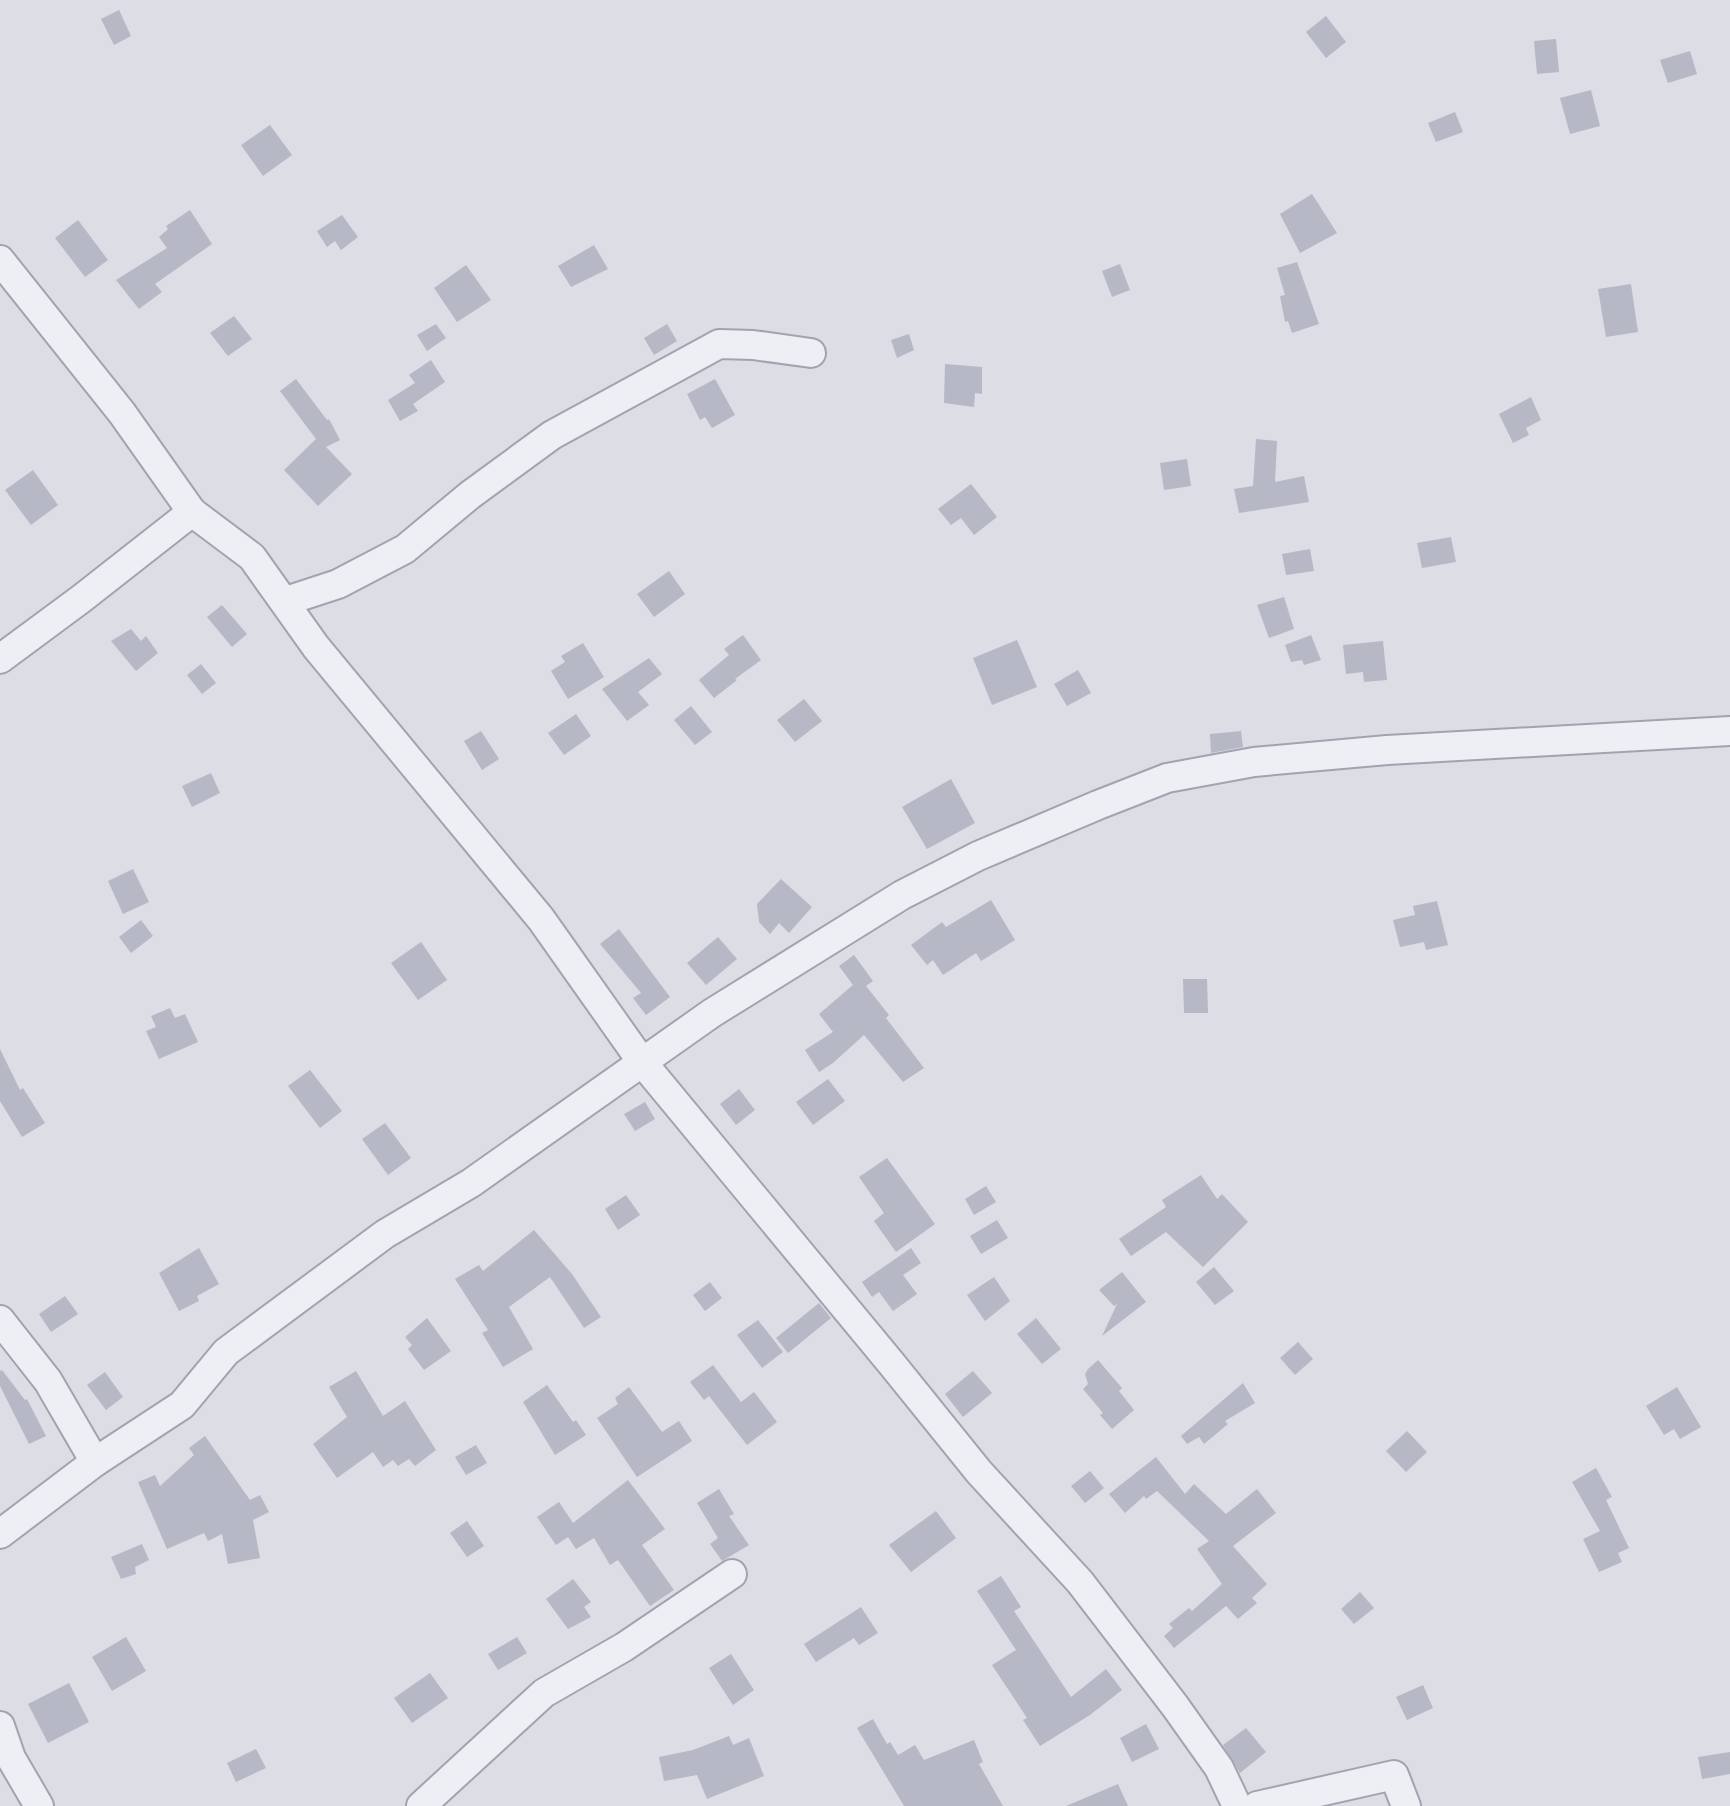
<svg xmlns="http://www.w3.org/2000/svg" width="1730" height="1806" font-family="'Golos Text',sans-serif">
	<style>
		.building { fill: #b6b8c5 }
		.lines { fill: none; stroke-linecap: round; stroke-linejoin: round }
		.street-casing { stroke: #a2a3af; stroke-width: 32 }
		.street { stroke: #eeeff4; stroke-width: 28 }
	</style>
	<rect width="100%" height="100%" fill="#dcdde5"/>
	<g class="building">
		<path d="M119 10 131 36 114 45 101 19Z"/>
		<path d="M1326 16 1346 42 1326 58 1306 32Z"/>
		<path d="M1556 39 1559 72 1537 74 1534 41Z"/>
		<path d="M1690 51 1697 74 1668 83 1660 60Z"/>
		<path d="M1591 90 1600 126 1570 134 1560 98Z"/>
		<path d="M1455 112 1463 132 1436 142 1428 123Z"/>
		<path d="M270 125 292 155 263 176 241 145Z"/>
		<path d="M1312 194 1337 233 1300 253 1280 214Z"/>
		<path d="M190 210 212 244 155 284 162 292 139 309 116 280 167 248 159 237 168 229 166 226Z"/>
		<path d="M342 215 358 237 341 250 335 241 327 247 317 231Z"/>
		<path d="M78 220 108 260 85 277 55 238Z"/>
		<path d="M594 245 608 269 571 287 558 266Z"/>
		<path d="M1297 262 1319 324 1292 333 1288 321 1285 322 1280 296 1285 295 1277 268Z"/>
		<path d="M1120 264 1130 290 1112 297 1102 271Z"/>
		<path d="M466 265 491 300 457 322 434 288Z"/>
		<path d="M1631 284 1638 332 1606 337 1598 289Z"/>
		<path d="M234 316 252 339 228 356 210 333Z"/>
		<path d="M436 324 446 338 427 351 417 335Z"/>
		<path d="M667 324 677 341 654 355 644 338Z"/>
		<path d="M909 334 914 350 897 358 891 340Z"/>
		<path d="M431 360 445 382 413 404 418 411 400 421 388 400 415 383 409 375Z"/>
		<path d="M945 364 982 367V394L975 393 974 407 944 403Z"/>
		<path d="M296 379 327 420 329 419 340 440 326 447 352 474 318 506 284 470 316 439 280 391Z"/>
		<path d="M715 379 735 415 712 428 705 417 700 420 687 394Z"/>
		<path d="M1531 397 1541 420 1526 428 1529 435 1513 443 1499 414Z"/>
		<path d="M1256 439 1277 441 1275 482 1304 476 1309 502 1239 513 1234 489 1253 486Z"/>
		<path d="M1187 459 1191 486 1164 490 1160 463Z"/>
		<path d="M33 470 58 505 31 525 5 490Z"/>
		<path d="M971 484 997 517 974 535 961 518 951 525 938 509Z"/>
		<path d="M1451 537 1456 562 1422 568 1417 543Z"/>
		<path d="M1310 549 1314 571 1286 575 1282 554Z"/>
		<path d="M669 571 685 594 654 617 637 594Z"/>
		<path d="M1284 597 1294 629 1269 638 1257 605Z"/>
		<path d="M222 605 247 634 232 647 207 617Z"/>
		<path d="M131 629 141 641 146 636 158 653 136 671 111 641Z"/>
		<path d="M743 635 761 660 735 679 737 680 714 698 699 680 729 655 724 649Z"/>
		<path d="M1311 635 1321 660 1304 665 1302 660 1291 662 1285 645Z"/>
		<path d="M1017 640 1037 687 992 705 973 658Z"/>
		<path d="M1383 641 1387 680 1364 682 1363 672 1346 674 1343 645Z"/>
		<path d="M583 643 604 677 568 699 551 671 565 662 561 656Z"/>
		<path d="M649 658 662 674 638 692 649 705 627 721 602 689Z"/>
		<path d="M201 664 216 683 202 694 187 675Z"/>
		<path d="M1078 670 1091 693 1067 706 1054 684Z"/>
		<path d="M804 699 822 721 795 742 777 720Z"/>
		<path d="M691 706 712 732 695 745 674 720Z"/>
		<path d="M576 714 591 736 564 755 548 733Z"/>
		<path d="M481 731 499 759 482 770 464 741Z"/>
		<path d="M1241 731 1243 747 1211 753 1210 734Z"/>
		<path d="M211 773 220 793 192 807 182 786Z"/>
		<path d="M951 779 975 823 927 849 902 807Z"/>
		<path d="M133 869 149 902 123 914 108 881Z"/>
		<path d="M781 879 812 907 789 933 779 923 770 934 759 922 757 904Z"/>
		<path d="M991 900 1015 940 981 961 976 953 943 975 933 960 927 965 911 945 942 922 946 927Z"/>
		<path d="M1437 901 1448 945 1426 950 1424 942 1400 947 1393 920 1415 915 1413 906Z"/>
		<path d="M141 920 153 936 131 953 119 937Z"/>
		<path d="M619 929 670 997 646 1015 633 998 641 993 600 944Z"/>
		<path d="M718 937 737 959 706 985 687 963Z"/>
		<path d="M421 942 447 980 418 1000 391 963Z"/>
		<path d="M854 955 873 981 866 986 889 1015 886 1018 924 1068 903 1082 864 1035 833 1063 819 1072 805 1050 833 1032 819 1014 853 985 839 966Z"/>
		<path d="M1183 979H1207L1208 1013H1184Z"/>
		<path d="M170 1008 175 1018 185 1014 198 1042 159 1059 146 1031 156 1027 151 1016Z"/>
		<path d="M0 1049 20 1090 23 1088 45 1123 22 1137 0 1101Z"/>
		<path d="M310 1070 342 1111 320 1128 288 1086Z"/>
		<path d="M828 1079 845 1101 813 1125 796 1102Z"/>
		<path d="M739 1089 755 1110 736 1125 720 1104Z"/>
		<path d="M645 1102 655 1119 635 1131 624 1114Z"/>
		<path d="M385 1123 411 1158 388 1175 362 1139Z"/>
		<path d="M887 1158 935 1224 896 1252 874 1221 884 1213 859 1177Z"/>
		<path d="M1201 1175 1217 1199 1222 1194 1248 1222 1203 1267 1166 1232 1131 1256 1119 1239 1166 1207 1162 1200Z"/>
		<path d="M986 1186 996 1202 974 1215 965 1199Z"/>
		<path d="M626 1195 640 1215 618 1230 605 1209Z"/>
		<path d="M997 1220 1008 1238 981 1254 970 1236Z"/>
		<path d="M534 1230 572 1274 601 1317 584 1328 550 1277 509 1307 533 1349 503 1367 482 1333 488 1330 455 1279 479 1265 483 1271Z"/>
		<path d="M199 1248 219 1284 197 1296 199 1301 179 1311 159 1273Z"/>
		<path d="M911 1248 921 1263 903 1275 917 1294 893 1311 879 1292 872 1297 862 1282Z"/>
		<path d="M1214 1267 1234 1291 1215 1305 1196 1282Z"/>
		<path d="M1122 1272 1146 1302 1102 1336 1117 1304 1114 1306 1099 1290Z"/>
		<path d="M994 1277 1010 1301 985 1321 967 1295Z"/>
		<path d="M710 1282 722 1298 705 1311 693 1295Z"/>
		<path d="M65 1296 78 1314 51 1332 39 1314Z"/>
		<path d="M819 1303 831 1318 788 1353 776 1338Z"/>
		<path d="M427 1318 451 1351 424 1370 408 1349 412 1345 405 1337Z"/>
		<path d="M1036 1318 1061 1349 1042 1364 1017 1334Z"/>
		<path d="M758 1320 783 1352 762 1368 737 1335Z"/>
		<path d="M1298 1342 1313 1359 1295 1375 1280 1358Z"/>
		<path d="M1098 1360 1122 1388 1119 1391 1134 1410 1112 1429 1100 1415 1103 1413 1083 1389 1088 1384 1085 1374 1088 1369Z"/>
		<path d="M713 1365 741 1402 754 1392 777 1422 747 1445 709 1396 704 1400 690 1382Z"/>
		<path d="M2 1370 25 1400 27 1399 46 1436 29 1444 0 1386V1371Z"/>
		<path d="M356 1371 383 1416 405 1401 436 1450 415 1466 409 1459 398 1466 393 1460 383 1467 373 1452 337 1478 313 1444 347 1417 329 1387Z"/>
		<path d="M973 1371 992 1393 963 1417 945 1394Z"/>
		<path d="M105 1372 123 1397 106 1410 87 1385Z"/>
		<path d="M1243 1383 1255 1403 1225 1421 1228 1424 1204 1444 1199 1437 1187 1444 1181 1436Z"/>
		<path d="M547 1385 573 1422 576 1420 586 1435 555 1455 523 1402Z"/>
		<path d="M629 1387 662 1432 679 1421 692 1441 637 1477 597 1418 618 1404 615 1398Z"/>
		<path d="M1677 1387 1701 1427 1680 1439 1674 1429 1664 1435 1646 1406Z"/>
		<path d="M1407 1431 1427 1452 1406 1472 1386 1451Z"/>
		<path d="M205 1436 250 1500 260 1495 269 1512 253 1520 260 1558 228 1564 222 1534 208 1541 204 1533 167 1549 138 1482 155 1475 160 1486 194 1455 189 1448Z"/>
		<path d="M476 1445 487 1463 466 1475 455 1457Z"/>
		<path d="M1156 1457 1185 1494 1194 1484 1226 1514 1257 1489 1276 1513 1233 1546 1267 1584 1252 1598 1257 1603 1238 1619 1226 1606 1174 1648 1164 1636 1173 1628 1169 1624 1189 1608 1192 1611 1222 1584 1197 1549 1209 1541 1157 1491 1146 1499 1144 1496 1125 1513 1109 1494Z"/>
		<path d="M1596 1468 1612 1497 1606 1500 1629 1548 1618 1553 1622 1562 1599 1572 1583 1539 1600 1531 1572 1482Z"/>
		<path d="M1090 1471 1104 1488 1085 1503 1071 1486Z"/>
		<path d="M628 1480 665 1529 642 1545 674 1590 650 1606 618 1560 610 1565 594 1538 576 1549 568 1537 556 1545 537 1517 559 1502 573 1523Z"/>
		<path d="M719 1489 734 1514 729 1516 749 1545 722 1561 710 1544 718 1538 697 1503Z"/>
		<path d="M936 1511 956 1538 911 1572 889 1545Z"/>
		<path d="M467 1521 484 1546 467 1557 450 1533Z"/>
		<path d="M142 1544 149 1560 135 1567 136 1574 121 1579 111 1557Z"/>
		<path d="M1001 1576 1021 1607 1014 1611 1071 1697 1106 1669 1122 1690 1090 1715 1040 1746 1023 1720 1027 1718 992 1665 1016 1650 977 1591Z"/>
		<path d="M573 1579 591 1602 584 1607 591 1617 568 1629 546 1599Z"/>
		<path d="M1360 1592 1374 1608 1354 1624 1341 1609Z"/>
		<path d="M861 1607 878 1633 859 1645 854 1638 816 1662 804 1644Z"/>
		<path d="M126 1637 146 1671 112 1691 92 1657Z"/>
		<path d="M517 1637 527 1653 498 1670 488 1654Z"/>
		<path d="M731 1654 754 1690 733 1705 709 1668Z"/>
		<path d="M430 1673 448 1698 412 1723 394 1698Z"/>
		<path d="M69 1683 89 1722 48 1743 28 1704Z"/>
		<path d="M1423 1685 1433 1708 1407 1720 1396 1697Z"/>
		<path d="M873 1719 887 1744 890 1742 898 1755 915 1745 924 1760 974 1740 983 1762 979 1764 1003 1806H904L857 1728Z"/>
		<path d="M1146 1724 1159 1749 1132 1762 1120 1738Z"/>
		<path d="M1246 1728 1266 1752 1240 1773 1223 1745Z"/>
		<path d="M729 1736 733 1745 749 1738 764 1776 707 1799 697 1775 664 1781 659 1757 693 1750Z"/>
		<path d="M256 1749 266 1768 236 1782 227 1763Z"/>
		<path d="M1730 1752V1774L1702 1779 1698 1757Z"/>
		<path d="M1118 1784 1128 1806H1066Z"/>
	</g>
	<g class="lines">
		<g class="street-casing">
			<g id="street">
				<path d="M0 260 122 413 192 512 252 557 316 647 541 919 642 1062 891 1363 979 1472 1080 1582 1175 1706 1219 1768 1237 1806"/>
				<path d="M286 601 338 584 405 549 470 495 552 435 719 344 753 345 811 353"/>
				<path d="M0 659 81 599 192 512"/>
				<path d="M0 1320 48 1381 95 1462"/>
				<path d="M0 1534 95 1462 182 1405 226 1352 385 1234 471 1183 712 1013 902 895 978 856 1098 805 1167 778 1254 762 1387 750 1730 731"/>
				<path d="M0 1726 11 1758 39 1806"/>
				<path d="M421 1806 544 1693 624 1647 732 1574"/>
				<path d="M1257 1806 1394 1775 1406 1806"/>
			</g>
		</g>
		<use href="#street" class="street"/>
	</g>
</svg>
